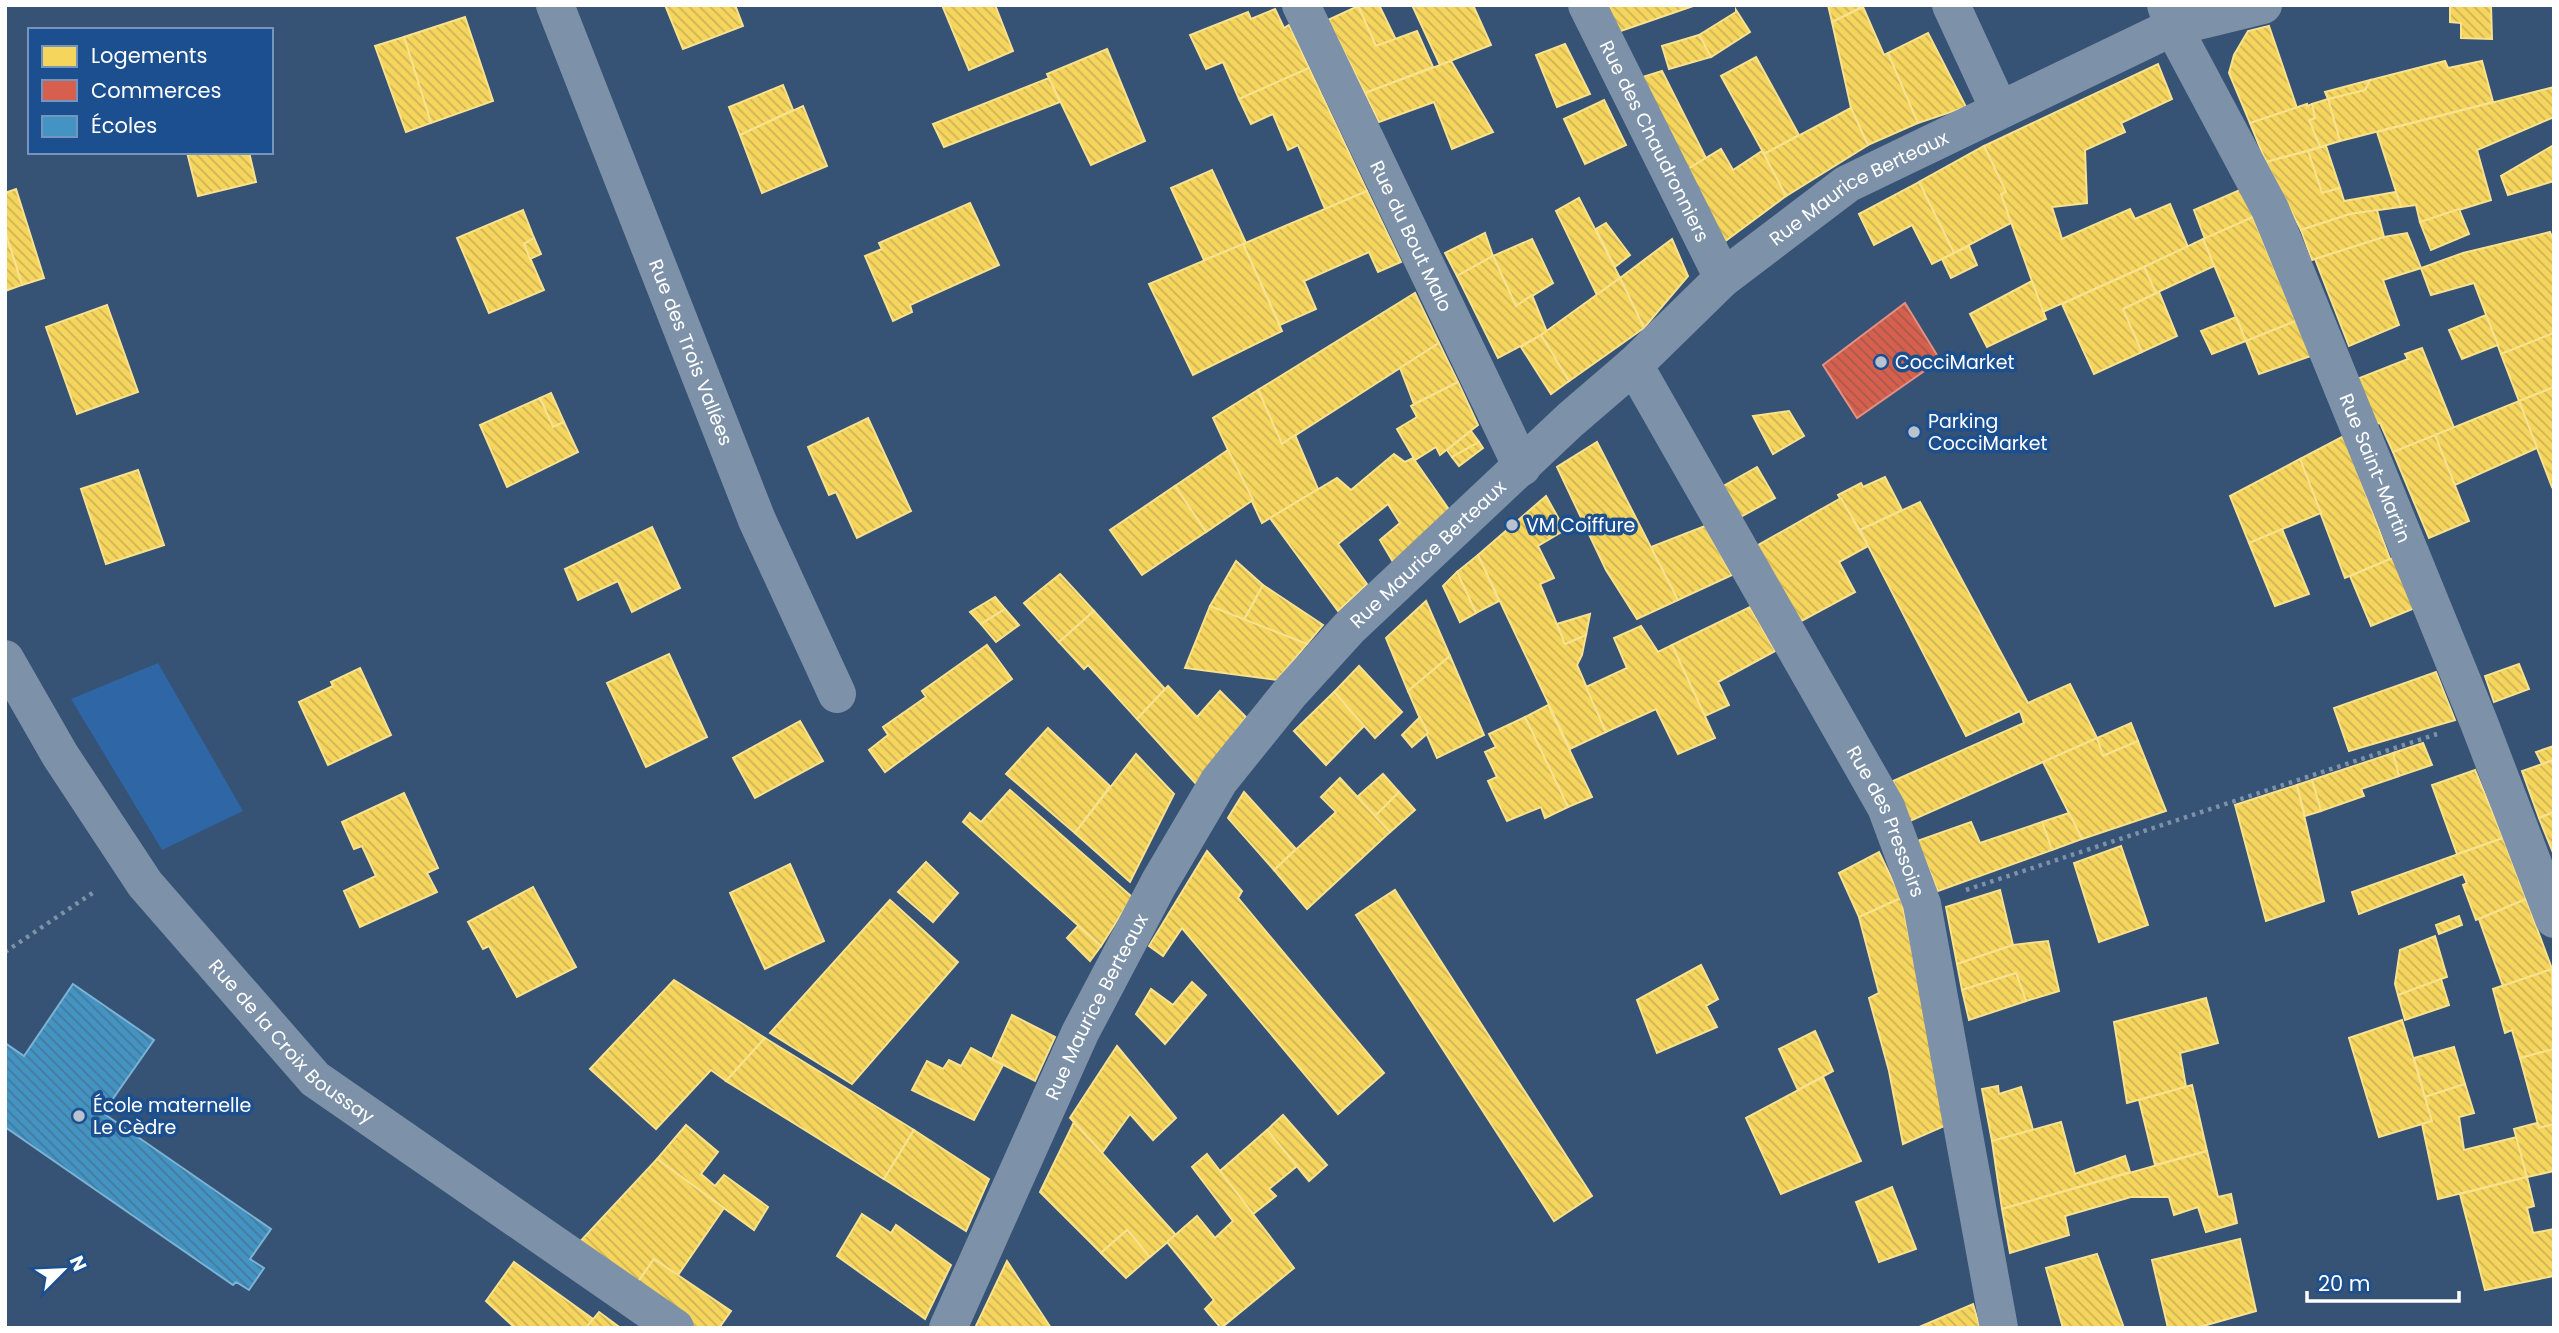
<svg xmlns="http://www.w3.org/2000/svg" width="2559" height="1333" font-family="Poppins,sans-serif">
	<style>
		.park { fill: #2f66a5 }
		.homes { fill: url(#homes-back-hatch); stroke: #f9e28d; stroke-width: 2 }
		.shops { fill: url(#shops-back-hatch); stroke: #e29082; stroke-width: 2 }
		.schools { fill: url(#schools-back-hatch); stroke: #7bb3d5; stroke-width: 2 }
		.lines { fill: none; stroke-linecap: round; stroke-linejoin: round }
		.path { stroke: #7d92a8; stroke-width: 4.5; stroke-dasharray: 3.5 5; stroke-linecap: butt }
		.minor { stroke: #7d92a8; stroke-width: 38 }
		.poi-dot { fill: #b9c2ce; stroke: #1b4f8f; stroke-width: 2.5 }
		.labels { text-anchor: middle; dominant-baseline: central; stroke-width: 7; stroke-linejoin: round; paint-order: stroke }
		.street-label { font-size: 19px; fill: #fff; stroke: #1b4f8f }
		.poi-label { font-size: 19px; fill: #fff; stroke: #1b4f8f; text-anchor: start }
	</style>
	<defs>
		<pattern id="homes-back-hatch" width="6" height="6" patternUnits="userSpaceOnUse" patternTransform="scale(1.75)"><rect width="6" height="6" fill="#f6d55c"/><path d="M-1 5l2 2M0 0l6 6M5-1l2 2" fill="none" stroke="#ccb358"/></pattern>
		<pattern id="shops-back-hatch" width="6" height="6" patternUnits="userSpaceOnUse" patternTransform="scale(1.75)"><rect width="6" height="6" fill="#d6604d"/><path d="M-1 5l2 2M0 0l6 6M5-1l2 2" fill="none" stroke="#a6594d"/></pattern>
		<pattern id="schools-back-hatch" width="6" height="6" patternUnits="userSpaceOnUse" patternTransform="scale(1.75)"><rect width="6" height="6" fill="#4393c3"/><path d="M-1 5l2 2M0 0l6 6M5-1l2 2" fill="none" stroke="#467a99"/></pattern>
	</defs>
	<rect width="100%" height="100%" fill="#365274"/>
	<path class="park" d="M158 663 243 811 162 850 71 699Z"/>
	<g class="homes">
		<path d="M665 5H735L743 26 683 49Z"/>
		<path d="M942 5H995L1013 51 969 70Z"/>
		<path d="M1379 5 1396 40 1376 46 1358 6Z"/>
		<path d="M1412 5H1473L1491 45 1440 65Z"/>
		<path d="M1600 5H1696L1612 34Z"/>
		<path d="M1828 5H1866L1832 22Z"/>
		<path d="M2450 5H2491L2492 39 2461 38V23L2450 22Z"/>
		<path d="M1358 6 1376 46 1417 31 1433 67 1365 93 1328 20Z"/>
		<path d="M1863 7 1884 55 1888 53 1918 123 1868 145 1851 108 1832 22Z"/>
		<path d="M1275 9 1284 28 1289 25 1309 68 1239 99 1223 62 1206 69 1190 35 1248 12 1251 19Z"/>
		<path d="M1736 10 1750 32 1711 57 1699 35 1736 12Z"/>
		<path d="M465 17 493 101 431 123 404 37Z"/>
		<path d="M2269 26 2297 108 2250 123 2229 73 2234 55 2248 31Z"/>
		<path d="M1928 33 1966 107 1918 123 1888 53Z"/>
		<path d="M1699 35 1711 57 1669 69 1662 46Z"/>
		<path d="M404 37 431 123 406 132 375 46Z"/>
		<path d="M1565 44 1590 94 1557 107 1536 55Z"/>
		<path d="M1107 49 1145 141 1091 165 1047 74Z"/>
		<path d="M1756 57 1799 135 1764 154 1721 76Z"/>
		<path d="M1451 61 1493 132 1452 149 1434 102 1379 122 1365 93Z"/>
		<path d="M2445 61 2448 68 2482 61 2493 102 2340 141 2328 99 2365 90 2370 80Z"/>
		<path d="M2158 64 2172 99 2121 123 2125 132 2085 150 2087 203 2052 207 2062 239 2130 209 2135 219 2170 204 2188 247 2043 312 2001 194 2006 192 1984 146Z"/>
		<path d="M1309 68 1367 191 1325 209 1298 145 1288 150 1273 114 1251 124 1239 99Z"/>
		<path d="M1662 71 1706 158 1681 173 1633 80Z"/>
		<path d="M1049 78 1060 102 944 147 933 124Z"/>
		<path d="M2370 80 2365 90 2328 99 2325 92Z"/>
		<path d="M783 85 793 110 740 135 729 107Z"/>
		<path d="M2554 87V117L2477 150 2491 200 2420 222 2416 205 2401 207 2377 132Z"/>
		<path d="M2328 99 2340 141 2320 147 2309 120 2315 118 2312 104Z"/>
		<path d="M1604 100 1626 145 1585 164 1564 119Z"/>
		<path d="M2307 104V106L2312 104 2315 118 2309 120 2320 147 2266 162 2250 123Z"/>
		<path d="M803 106 827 166 762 193 740 135Z"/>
		<path d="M1851 108 1868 145 1786 196 1764 154Z"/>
		<path d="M2554 145V181L2508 195 2501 176Z"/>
		<path d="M1984 146 2006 192 2001 194 2011 223 1954 253 1919 182Z"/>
		<path d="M2326 146 2340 188 2322 193 2308 151Z"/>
		<path d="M1721 149 1733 170 1762 151 1786 196 1720 245 1681 173Z"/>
		<path d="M2308 151 2322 193 2340 188 2344 201 2396 192 2401 207 2350 214 2301 230 2266 162Z"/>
		<path d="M187 152H249L256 182 198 196Z"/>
		<path d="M1212 170 1246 243 1204 260 1171 188Z"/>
		<path d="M1919 182 1954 253 1932 264 1912 225 1874 245 1859 214Z"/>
		<path d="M16 189 44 278 22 285 5 231V193Z"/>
		<path d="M2242 189 2253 217 2205 239 2194 210Z"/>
		<path d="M1367 191 1401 262 1378 272 1369 252 1304 281 1316 309 1280 325 1243 244Z"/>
		<path d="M1579 198 1620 278 1597 295 1556 211Z"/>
		<path d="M970 203 999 265 910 305 912 312 893 321 865 256 882 249 879 243Z"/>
		<path d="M2459 209 2469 234 2431 250 2420 222Z"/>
		<path d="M523 210 534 238 524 244 544 290 489 313 457 238Z"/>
		<path d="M2377 210 2384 237 2312 260 2301 230 2350 214Z"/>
		<path d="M2253 217 2296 321 2246 341 2203 239Z"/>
		<path d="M1606 223 1630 255 1615 267 1596 229Z"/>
		<path d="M5 231 22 285 5 291Z"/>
		<path d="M2550 232 2554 242V333L2501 354 2474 283 2431 295 2421 268 2463 253Z"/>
		<path d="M1485 233 1493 256 1457 276 1445 253Z"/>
		<path d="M2407 233 2421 268 2383 280 2399 325 2349 346 2315 259 2384 237Z"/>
		<path d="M534 238 541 254 530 259 524 244Z"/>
		<path d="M1532 239 1553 283 1516 306 1493 256Z"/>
		<path d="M1672 239 1688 276 1644 328 1620 278Z"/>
		<path d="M2203 239 2214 266 2156 293 2144 267Z"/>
		<path d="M1243 244 1282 331 1193 375 1149 284Z"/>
		<path d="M1969 246 1977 265 1951 278 1942 259Z"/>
		<path d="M1493 256 1516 306 1532 295 1547 332 1498 358 1457 276Z"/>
		<path d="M2144 267 2156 293 2123 309 2142 352 2094 374 2062 304Z"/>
		<path d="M1620 278 1644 328 1569 381 1541 335Z"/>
		<path d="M2032 281 2046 319 1987 347 1970 314Z"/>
		<path d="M2159 292 2177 336 2142 352 2123 309Z"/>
		<path d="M1415 293 1439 343 1282 444 1258 390Z"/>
		<path d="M107 305 138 392 77 414 46 327Z"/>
		<path d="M2486 315 2498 345 2462 359 2449 330Z"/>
		<path d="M2236 317 2246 341 2212 354 2201 331Z"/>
		<path d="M2296 321 2311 356 2259 374 2246 341Z"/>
		<path d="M2554 333V387L2519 401 2501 354Z"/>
		<path d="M1541 335 1569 381 1551 394 1521 347Z"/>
		<path d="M1439 343 1458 382 1414 404 1400 368Z"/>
		<path d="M2422 348 2454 428 2393 452 2380 423 2375 424 2357 379 2408 359 2405 354Z"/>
		<path d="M1458 382 1478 425 1440 455 1436 447 1415 460 1397 429 1417 417 1411 406Z"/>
		<path d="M2554 387V486L2552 487 2519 401Z"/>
		<path d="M1258 390 1282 444 1295 435 1318 489 1262 523 1213 418Z"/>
		<path d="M551 393 564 422 553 427 540 398Z"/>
		<path d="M540 398 553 427 564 422 578 452 507 487 480 425Z"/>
		<path d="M2519 401 2537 448 2455 485 2435 435Z"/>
		<path d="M1789 411 1804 436 1773 454 1753 416Z"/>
		<path d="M868 418 911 511 857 538 836 492 829 495 808 447Z"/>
		<path d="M1471 431 1479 442 1452 457 1447 450Z"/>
		<path d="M2435 435 2469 521 2429 538 2393 452Z"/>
		<path d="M2344 436 2390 559 2345 578 2300 459Z"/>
		<path d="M1479 442 1483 448 1459 466 1452 457Z"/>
		<path d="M1597 442 1678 600 1637 619 1606 570 1557 467Z"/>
		<path d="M1228 450 1253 500 1206 532 1175 486Z"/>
		<path d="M1394 454 1405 462 1413 458 1450 511 1393 562 1380 540 1400 523 1388 504 1338 544 1367 584 1338 611 1270 518 1337 478 1351 490Z"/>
		<path d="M2300 459 2321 513 2249 543 2230 496Z"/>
		<path d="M1757 467 1775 498 1737 519 1720 488Z"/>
		<path d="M138 470 164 545 106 564 81 489Z"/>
		<path d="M1885 477 1902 510 1860 530 1838 495 1861 483 1863 487Z"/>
		<path d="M1175 486 1206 532 1142 575 1110 530Z"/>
		<path d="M1546 496 1565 530 1538 546 1554 578 1540 584 1565 644 1586 635 1582 655 1577 665 1606 732 1570 749 1478 555Z"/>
		<path d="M1841 498 1868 546 1839 562 1855 592 1796 624 1753 548Z"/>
		<path d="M1920 502 2028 703 2070 684 2097 738 1910 821 1893 781 2024 723 2020 711 1966 736 1860 530Z"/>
		<path d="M1705 526 1732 575 1678 600 1651 547Z"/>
		<path d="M652 527 680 588 632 612 618 581 578 600 565 569Z"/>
		<path d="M2282 529 2309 594 2275 606 2249 543Z"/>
		<path d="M1478 555 1499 601 1476 613 1457 572Z"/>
		<path d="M2395 557 2415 608 2371 626 2350 576Z"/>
		<path d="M1236 561 1263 585 1244 620 1210 606Z"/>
		<path d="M1457 572 1476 613 1460 622 1443 586Z"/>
		<path d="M1060 574 1094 611 1059 642 1024 603Z"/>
		<path d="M1263 585 1323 625 1307 644 1244 620Z"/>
		<path d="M995 597 1005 609 981 624 970 612Z"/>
		<path d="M1426 601 1450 656 1408 691 1386 638Z"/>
		<path d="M1210 606 1307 644 1277 680 1185 668Z"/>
		<path d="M1750 607 1775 651 1718 682 1729 705 1705 716 1672 645Z"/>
		<path d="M1005 609 1019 625 996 642 981 624Z"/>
		<path d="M1094 611 1165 689 1137 719 1088 665 1084 669 1059 642Z"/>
		<path d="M1590 614 1586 635 1565 644 1557 624Z"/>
		<path d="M1641 626 1658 652 1672 645 1715 738 1678 754 1656 709 1606 732 1586 687 1627 668 1614 638Z"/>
		<path d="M987 645 1012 679 885 772 869 750 888 735 883 727 926 697 922 691Z"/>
		<path d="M669 654 707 737 646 767 607 683Z"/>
		<path d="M1450 656 1484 735 1437 758 1408 691Z"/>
		<path d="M2519 664 2529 689 2494 702 2485 676Z"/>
		<path d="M1359 666 1402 712 1375 738 1334 692Z"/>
		<path d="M360 668 391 735 328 765 299 702 333 686 331 682Z"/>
		<path d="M2436 672 2455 720 2349 751 2334 708Z"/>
		<path d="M1168 686 1197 717 1220 691 1246 717 1197 785 1137 719Z"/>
		<path d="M1334 692 1364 726 1326 765 1294 731Z"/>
		<path d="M1548 705 1592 797 1568 807 1525 717Z"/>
		<path d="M1420 717 1428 733 1412 747 1402 735Z"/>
		<path d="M1525 717 1568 807 1545 818 1541 807 1507 821 1488 781 1497 777 1485 752 1496 747 1489 734Z"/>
		<path d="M800 721 823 761 755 798 733 758Z"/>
		<path d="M2131 723 2138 741 2103 756 2097 738Z"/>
		<path d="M1048 728 1110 786 1075 833 1006 774Z"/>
		<path d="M2097 738 2103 756 2138 741 2166 811 2082 839 2043 762Z"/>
		<path d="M2423 743 2432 765 2399 776 2393 753Z"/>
		<path d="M2554 746V760L2542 764 2536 752Z"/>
		<path d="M2393 753 2399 776 2361 789 2364 796 2321 811 2312 780Z"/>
		<path d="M1136 754 1174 794 1130 882 1075 833Z"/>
		<path d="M2554 760V812L2539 818 2522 771Z"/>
		<path d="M2475 770 2503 838 2457 854 2432 785Z"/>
		<path d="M1383 774 1399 792 1375 816 1357 797Z"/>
		<path d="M1340 778 1390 832 1307 909 1274 870 1336 812 1321 797Z"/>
		<path d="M2312 780 2321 811 2305 816 2297 785Z"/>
		<path d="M2297 785 2324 901 2266 921 2235 805Z"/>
		<path d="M1010 790 1132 897 1101 946 963 822 970 813 981 822Z"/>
		<path d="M1244 792 1296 849 1274 870 1228 818Z"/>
		<path d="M1399 792 1415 810 1390 832 1375 816Z"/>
		<path d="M404 793 438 868 427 873 437 892 360 927 344 891 376 876 362 846 354 849 342 822Z"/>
		<path d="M2554 812V855L2539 818Z"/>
		<path d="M2069 813 2082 839 2052 850 2042 822Z"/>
		<path d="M1971 822 1980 843 2042 822 2052 850 1938 891 1917 841Z"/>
		<path d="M2503 838 2526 899 2476 920 2463 885 2467 883 2463 874 2359 914 2352 892Z"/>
		<path d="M2121 846 2148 925 2099 942 2074 863Z"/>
		<path d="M1207 851 1242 891 1238 898 1384 1073 1338 1114 1182 928 1163 956 1149 946Z"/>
		<path d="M1879 852 1901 898 1859 917 1839 873Z"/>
		<path d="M926 862 958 893 933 922 898 892Z"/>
		<path d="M790 864 824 941 765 969 730 893Z"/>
		<path d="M533 887 576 967 517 997 489 946 483 949 468 922Z"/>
		<path d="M1395 890 1592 1196 1554 1221 1356 915Z"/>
		<path d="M2000 890 2013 945 1957 964 1946 907Z"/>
		<path d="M1901 898 1949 1124 1903 1144 1889 1071 1869 998 1879 993 1859 917Z"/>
		<path d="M2526 899 2552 969 2503 986 2479 919Z"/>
		<path d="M890 900 958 962 852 1084 770 1033Z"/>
		<path d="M2459 916 2462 925 2439 934 2436 925Z"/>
		<path d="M1078 926 1101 946 1090 961 1067 938Z"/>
		<path d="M2435 936 2447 977 2398 995 2395 984 2400 950Z"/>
		<path d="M2048 941 2059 991 2026 1001 2016 973 1962 990 1957 964 2013 945Z"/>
		<path d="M1701 965 1718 999 1706 1006 1717 1027 1657 1053 1637 1000Z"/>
		<path d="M2552 969 2554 1049 2520 1058 2512 1030 2505 1033 2493 989Z"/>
		<path d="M2016 973 2026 1001 1969 1020 1962 990Z"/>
		<path d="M2441 979 2449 1005 2405 1020 2398 995Z"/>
		<path d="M674 980 765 1038 726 1081 711 1070 656 1129 590 1069Z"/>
		<path d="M1192 982 1206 995 1165 1044 1136 1014 1151 989 1173 1005Z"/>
		<path d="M2206 998 2218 1043 2180 1053 2186 1087 2127 1103 2114 1022Z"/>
		<path d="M1012 1015 1055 1037 1035 1081 992 1059Z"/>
		<path d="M2402 1020 2432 1121 2379 1137 2349 1038Z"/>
		<path d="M1815 1031 1833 1071 1798 1090 1779 1049Z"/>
		<path d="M765 1038 914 1130 884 1179 726 1081Z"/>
		<path d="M1117 1046 1176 1118 1153 1140 1130 1114 1102 1153 1070 1118Z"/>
		<path d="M2454 1047 2465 1084 2425 1097 2414 1058Z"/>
		<path d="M971 1048 1003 1065 974 1120 912 1090 927 1061 943 1069 949 1060 961 1066Z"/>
		<path d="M2554 1049V1124L2539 1128 2520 1058Z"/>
		<path d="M1823 1077 1861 1161 1781 1194 1746 1118Z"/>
		<path d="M2465 1084 2474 1113 2459 1117 2464 1150 2517 1137 2527 1177 2438 1199 2422 1124 2432 1121 2425 1097Z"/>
		<path d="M2192 1085 2207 1151 2155 1165 2139 1100Z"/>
		<path d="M1998 1086 1999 1094 2021 1087 2033 1130 1992 1141 1982 1089Z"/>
		<path d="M1283 1115 1327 1165 1309 1181 1267 1130Z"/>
		<path d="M1074 1122 1176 1235 1150 1257 1127 1230 1101 1253 1040 1192Z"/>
		<path d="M2061 1122 2075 1174 2125 1156 2130 1172 2002 1209 1992 1141Z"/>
		<path d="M2537 1123 2539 1128 2554 1124V1171L2527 1177 2514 1129Z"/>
		<path d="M686 1125 718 1152 701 1174 715 1186 724 1175 768 1207 754 1230 657 1159Z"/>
		<path d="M914 1130 989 1179 966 1231 884 1179Z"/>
		<path d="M1267 1130 1297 1166 1269 1189 1276 1196 1253 1214 1220 1171Z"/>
		<path d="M2207 1151 2218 1197 2231 1194 2237 1223 2206 1232 2198 1207 2174 1215 2169 1197H2131L2065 1216 2069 1235 2010 1253 2002 1209Z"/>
		<path d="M1207 1154 1294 1268 1221 1328 1205 1309 1214 1300 1167 1242 1197 1216 1215 1238 1233 1221 1192 1167Z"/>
		<path d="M657 1159 724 1208 678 1275 654 1259 633 1289 574 1248Z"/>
		<path d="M2527 1177 2534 1206 2527 1208 2533 1233 2554 1229V1276L2485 1290 2460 1194Z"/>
		<path d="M1892 1187 1916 1249 1879 1262 1856 1202Z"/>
		<path d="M862 1214 891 1233 896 1225 951 1265 925 1319 837 1256Z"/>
		<path d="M1127 1230 1150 1257 1126 1278 1101 1253Z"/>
		<path d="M2240 1239 2256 1311 2196 1328H2168L2152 1260Z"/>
		<path d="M2097 1254 2124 1328H2063L2046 1268Z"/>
		<path d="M654 1259 731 1311 719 1328H691L633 1289Z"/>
		<path d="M1007 1261 1051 1328H975Z"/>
		<path d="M514 1262 593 1319 586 1328H515L486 1301Z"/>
		<path d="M1973 1304 1980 1328H1917Z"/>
		<path d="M599 1312 618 1326 616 1328H586Z"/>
	</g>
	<path class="shops" d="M1905 303 1940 360 1857 418 1823 365Z"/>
	<path class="schools" d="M73 984 154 1040 103 1113 271 1229 250 1259 264 1268 249 1290 236 1282 233 1285 5 1127V1043L24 1056Z"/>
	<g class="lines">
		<g class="path">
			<path d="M1966 890 2437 734"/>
			<path d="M5 952 94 892"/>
		</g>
		<g class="minor">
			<path id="s1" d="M555 5 757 520 837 694"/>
			<path id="s2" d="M1301 5 1522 467"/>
			<path id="s3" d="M1587 5 1723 278"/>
			<path d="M1951 5 1999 109"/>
			<path id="s4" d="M2166 5 2173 27 2270 209 2478 720 2554 919"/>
			<path id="s5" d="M1634 365 1886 807 1922 904 1999 1328"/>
			<path id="s6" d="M5 659 60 755 145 884 315 1079 675 1328"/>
			<path id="s7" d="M948 1328 1080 1033 1159 883 1219 781 1289 694 1349 628 1570 420 1634 365 1723 278 1847 184 2173 27 2263 5"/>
		</g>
	</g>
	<g class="poi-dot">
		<circle cx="1881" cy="362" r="7"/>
		<circle cx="1914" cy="432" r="7"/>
		<circle cx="1512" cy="525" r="7"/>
		<circle cx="79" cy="1116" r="7"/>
	</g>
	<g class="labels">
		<g class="street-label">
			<text stroke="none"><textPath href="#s3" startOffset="152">Rue des Chaudronniers</textPath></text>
			<text stroke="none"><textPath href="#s7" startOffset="1488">Rue Maurice Berteaux</textPath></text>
			<text stroke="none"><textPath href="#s2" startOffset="256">Rue du Bout Malo</textPath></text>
			<text stroke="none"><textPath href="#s1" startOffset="373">Rue des Trois Vallées</textPath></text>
			<text stroke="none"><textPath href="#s4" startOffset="509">Rue Saint-Martin</textPath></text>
			<text stroke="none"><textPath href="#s7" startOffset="920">Rue Maurice Berteaux</textPath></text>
			<text stroke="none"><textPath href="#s5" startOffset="522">Rue des Pressoirs</textPath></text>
			<text stroke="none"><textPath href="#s7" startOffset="354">Rue Maurice Berteaux</textPath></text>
			<text stroke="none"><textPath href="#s6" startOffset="481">Rue de la Croix Boussay</textPath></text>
		</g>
		<g class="poi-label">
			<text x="1895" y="362">CocciMarket</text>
			<text x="1928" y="421">Parking<tspan x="1928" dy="22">CocciMarket</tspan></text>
			<text x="1526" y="525">VM Coiffure</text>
			<text x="93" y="1105">École maternelle<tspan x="93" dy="22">Le Cèdre</tspan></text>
		</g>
	</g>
	<rect width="2559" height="1333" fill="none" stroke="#ffffff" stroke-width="14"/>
	<rect x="28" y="28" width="245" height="126" fill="#1b4f8f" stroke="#7695bc" stroke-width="2"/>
	<rect x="42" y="46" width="35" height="21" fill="#f6d55c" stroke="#7695bc" stroke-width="2"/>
	<text x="91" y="63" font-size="21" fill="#ffffff">Logements</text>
	<rect x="42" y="80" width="35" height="21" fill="#d6604d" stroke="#7695bc" stroke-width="2"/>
	<text x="91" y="98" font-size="21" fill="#ffffff">Commerces</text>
	<rect x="42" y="116" width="35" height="21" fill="#4393c3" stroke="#7695bc" stroke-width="2"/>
	<text x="91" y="133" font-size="21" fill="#ffffff">Écoles</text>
	<g transform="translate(63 1270) rotate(66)" stroke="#1b4f8f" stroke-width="5" paint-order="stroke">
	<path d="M0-5L12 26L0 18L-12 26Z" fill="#ffffff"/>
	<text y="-10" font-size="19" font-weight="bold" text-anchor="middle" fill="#ffffff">N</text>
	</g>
	<path d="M2307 1291v10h152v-10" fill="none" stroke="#ffffff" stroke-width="3.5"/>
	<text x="2318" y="1291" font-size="21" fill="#ffffff" stroke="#1b4f8f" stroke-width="5" paint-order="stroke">20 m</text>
</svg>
